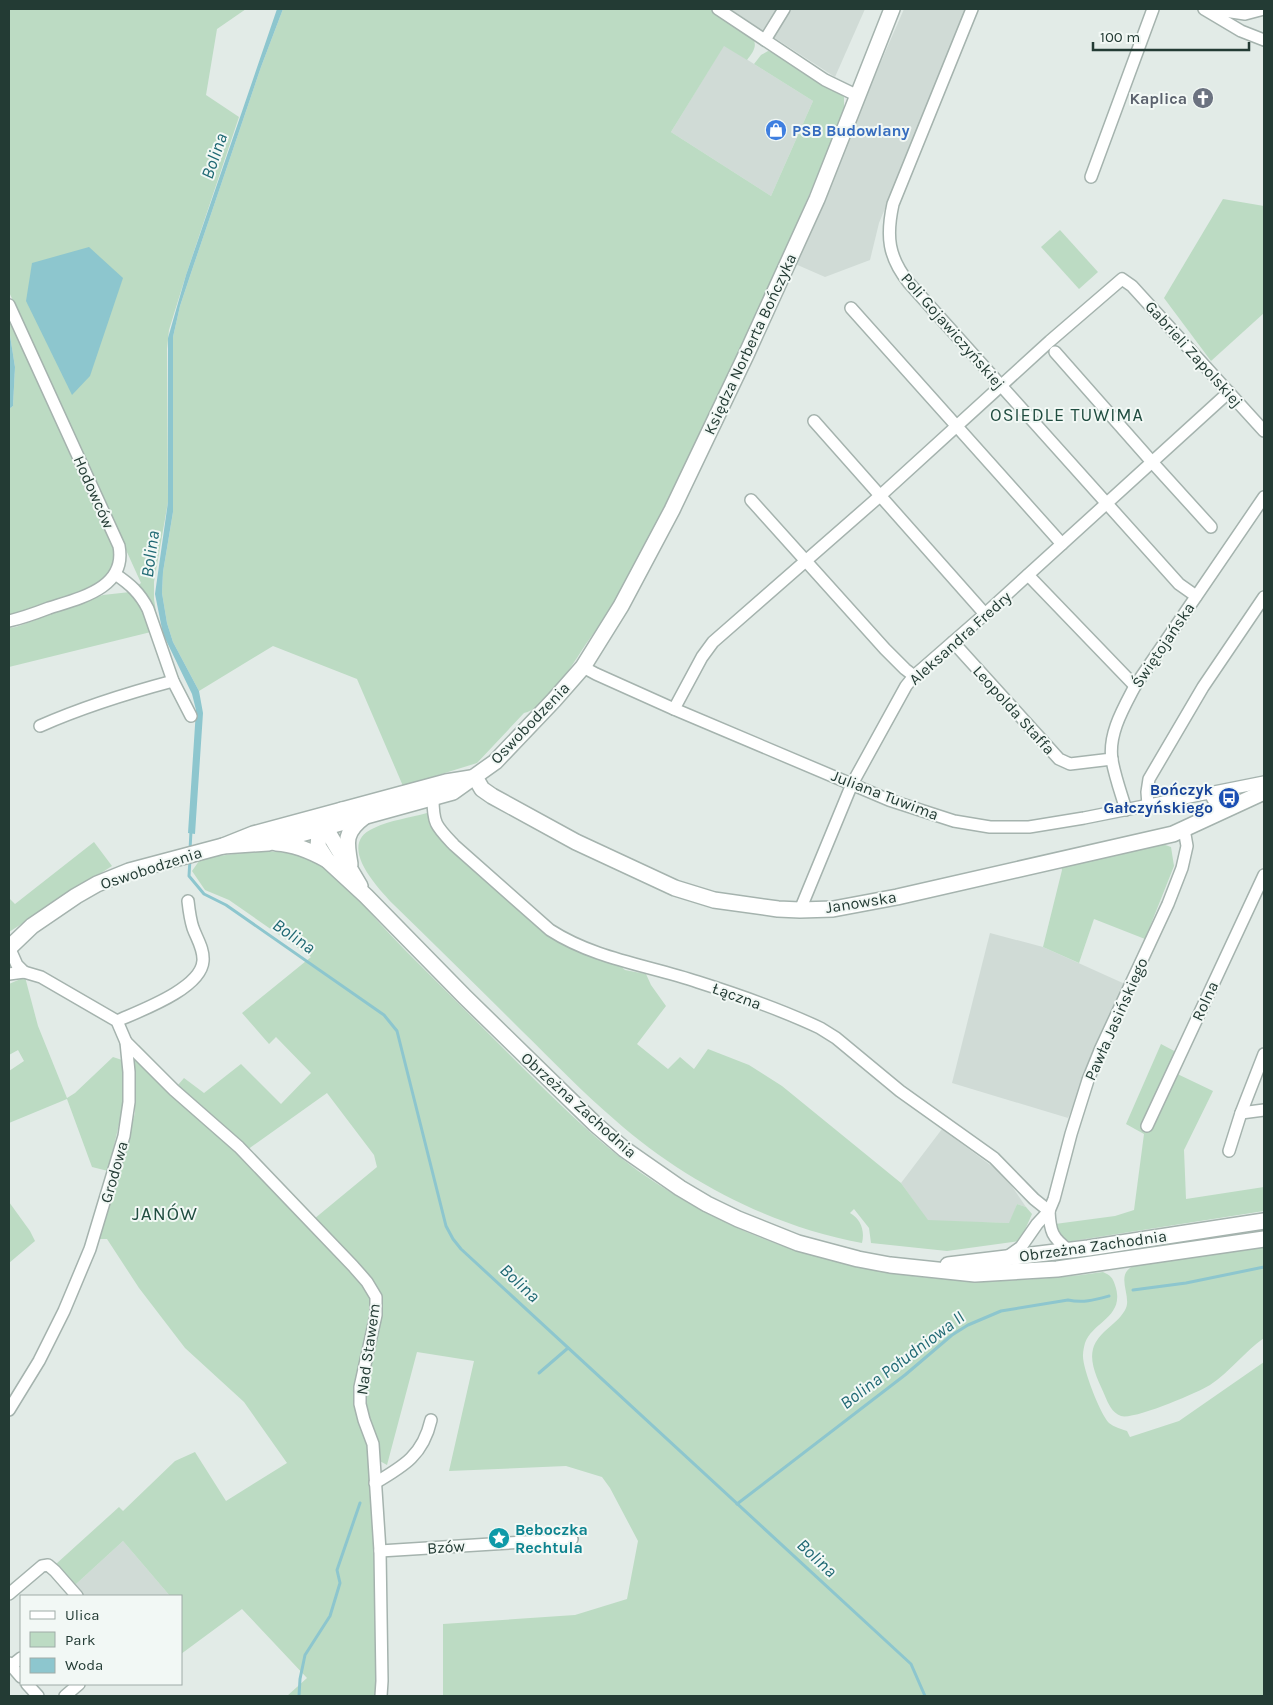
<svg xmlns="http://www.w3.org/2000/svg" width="1273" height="1705" font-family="Karla,sans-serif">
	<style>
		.built { fill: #d0dbd6 }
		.green { fill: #bcdbc3; fill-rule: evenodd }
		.water { fill: #8dc6ce }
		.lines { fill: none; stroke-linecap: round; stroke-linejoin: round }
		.stream { stroke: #8dc6ce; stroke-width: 3 }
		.minor-casing { stroke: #a5b3ae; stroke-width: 14 }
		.tertiary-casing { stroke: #a5b3ae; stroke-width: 18 }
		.minor { stroke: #fff; stroke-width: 11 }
		.tertiary { stroke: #fff; stroke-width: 15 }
		.labels { text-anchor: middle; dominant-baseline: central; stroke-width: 4; stroke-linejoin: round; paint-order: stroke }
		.worship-label { font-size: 16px; font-weight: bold; fill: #5b616d; stroke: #f2f8f5; text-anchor: end }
		.shop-label { font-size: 16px; font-weight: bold; fill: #366cbe; stroke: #f2f8f5; text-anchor: start }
		.street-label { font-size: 16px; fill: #233b34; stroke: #f2f8f5 }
		.transit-label { font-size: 16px; font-weight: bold; fill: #164399; stroke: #f2f8f5; text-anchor: end }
		.culture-label { font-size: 16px; font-weight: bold; fill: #0d838f; stroke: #f2f8f5; text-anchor: start }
		.water-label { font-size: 18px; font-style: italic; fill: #206974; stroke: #f2f8f5 }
		.neighbourhood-label { font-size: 18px; letter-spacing: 1px; fill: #204d40; stroke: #f2f8f5 }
		.quarter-label { font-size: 19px; letter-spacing: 1px; fill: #204d40; stroke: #f2f8f5 }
	</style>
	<rect width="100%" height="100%" fill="#e2ebe7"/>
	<g class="built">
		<path d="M730 9H865L835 77Z"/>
		<path d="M904 9H967L879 223 870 260 825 277 793 263Z"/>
		<path d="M724 45 813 101 771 196 671 132Z"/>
		<path d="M990 933 1043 947 1125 984 1068 1118 952 1083Z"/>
		<path d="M942 1129 1005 1176 1026 1207 1017 1204 1010 1223 928 1221 901 1183Z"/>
		<path d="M123 1541 170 1596H84L75 1585Z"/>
	</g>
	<g class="green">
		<path d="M9 9H246L217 29 206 95 239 117 186 275 169 330 167 349 168 502 154 582V599L159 630 9 667V628L16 627 103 595 130 592 141 583 9 292Z"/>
		<path d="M283 9H709L751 36C759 45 753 52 747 60L724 46 671 132 771 196 813 101 754 64 761 55 768 51 776 53 840 93 844 97V108L841 117C799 223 751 328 701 431 673 487 649 543 618 597 607 616 594 632 582 650 572 666 543 710 524 713L477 763 403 786 357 679 273 646 199 691 173 642 167 623 162 593 163 572 173 512V337L180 306 191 273 261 67Z"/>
		<path d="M1223 199 1264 206V313L1211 361 1164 298Z"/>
		<path d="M1060 230 1098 272 1079 289 1041 247Z"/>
		<path d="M9 315 34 375 94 501 116 553 113 565 107 576 97 586 83 592 9 615V409L13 406 15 367 9 329Z"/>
		<path d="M427 813 430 826 444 842 526 914 619 965 625 970 646 974 651 985 666 1006 637 1044 668 1069 680 1057 694 1069 708 1049 749 1065 782 1086 901 1183 928 1220 1009 1223 1017 1204 1026 1207 1032 1214 1020 1241 947 1251 871 1243 869 1228 854 1209 850 1213C861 1219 865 1231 862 1243 771 1226 684 1181 615 1120 582 1092 553 1061 522 1031 479 988 436 946 393 904 377 887 336 844 374 828 390 820 410 818 427 813Z"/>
		<path d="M94 842 112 866 9 932V898L15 904Z"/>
		<path d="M1157 842 1171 847 1174 866 1145 939 1094 919 1079 963 1043 947 1062 870 1061 865Z"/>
		<path d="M259 851C280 851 314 855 331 869 338 875 344 884 351 891 369 911 386 931 405 950 445 990 485 1030 525 1070 556 1101 587 1131 621 1158 761 1266 930 1298 1103 1272 1110 1275 1113 1278 1115 1285 1126 1317 1093 1321 1085 1343 1084 1347 1083 1351 1083 1355 1082 1367 1100 1414 1109 1423 1114 1427 1121 1429 1127 1431L1130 1437 1179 1421 1264 1362V1696H443V1624L575 1615 627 1599 638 1541 610 1488 602 1477 566 1466 449 1471 474 1361 417 1352 387 1465 369 1455 385 1696H287L307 1678 242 1609 181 1654V1596H170L123 1541 75 1585 56 1564 119 1507 123 1511 175 1461 195 1452 226 1501 287 1463 244 1402 185 1348 139 1288 107 1239H99L135 1113 132 1052 139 1045 178 1085 184 1078 204 1093 241 1064 281 1104 311 1073 276 1037 269 1044 242 1013 311 957 229 900 205 890 192 871 199 861 218 856ZM327 1093 374 1155 377 1167 314 1219 247 1150Z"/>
		<path d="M25 977 38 1026 67 1098 75 1093 113 1057 122 1060 124 1103 108 1171 92 1167 67 1099 9 1123V1071L24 1061 18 1050 9 1055V984Z"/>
		<path d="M1161 1044 1178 1053 1169 1070 1213 1091 1184 1150 1186 1199 1264 1187V1211L1066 1242 1055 1224 1115 1216 1134 1210 1144 1134 1126 1124Z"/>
		<path d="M9 1202 30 1231 35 1241 9 1263Z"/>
		<path d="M1264 1227V1232L1074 1261 1022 1264Z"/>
		<path d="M1264 1245V1338C1245 1351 1230 1372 1210 1385 1197 1393 1134 1420 1121 1416 1112 1413 1108 1403 1105 1396 1099 1382 1089 1364 1093 1349 1098 1331 1119 1324 1126 1308 1131 1296 1117 1277 1130 1268 1138 1262 1160 1261 1170 1259 1202 1255 1233 1250 1264 1245Z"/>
	</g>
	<g class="water">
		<path d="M277 9H283L261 67 191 273 180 306 173 337V512L163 572 162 593 167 623 173 642 199 691 203 713 195 834 188 833 196 710 192 694 163 634 155 594 168 502V338L186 275Z"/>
		<path d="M89 247 123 278 90 376 72 395 26 301 32 263Z"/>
		<path d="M9 329 15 367 13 406 9 409Z"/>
	</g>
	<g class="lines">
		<g class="stream">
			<path d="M190 850 191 831"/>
			<path d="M190 859 189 876 204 894 226 905 384 1015 397 1031 446 1226 453 1239 461 1249 911 1664 925 1696"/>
			<path d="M1133 1290 1186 1283 1264 1267"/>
			<path d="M539 1373 568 1348"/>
			<path d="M737 1504 905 1375 952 1335 968 1325 1001 1311 1068 1300C1083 1303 1094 1300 1109 1296"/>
			<path d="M299 1696 300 1679 305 1655 330 1616 340 1583 337 1570 360 1503"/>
		</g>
		<g class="minor-casing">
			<g id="minor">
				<path d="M718 9 825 80 858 96"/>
				<path d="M972 9 893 204C886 236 888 257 909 283L1179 584 1196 596"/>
				<path d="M1204 9 1241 31 1264 40"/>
				<path d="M1211 9 1245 14 1264 9"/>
				<path d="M765 40 784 9"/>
				<path d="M1091 177 1153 9"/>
				<path d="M9 305 119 546C127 588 80 598 49 608 36 613 22 618 9 621"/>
				<path d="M851 308 1062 544"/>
				<path d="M1055 352 1152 462 1211 527"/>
				<path d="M814 421 985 614"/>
				<path d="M751 500 885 649 905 669 914 676"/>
				<path d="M115 574C130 584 140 593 148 609L173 681 191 716"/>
				<path d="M1028 575 1135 686"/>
				<path d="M953 642 1059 759 1070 764 1112 759"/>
				<path d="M583 667 596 674 674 709 889 800 954 821 990 827H1029L1084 818 1264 782"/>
				<path d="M674 709 702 657 713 642 881 495 1050 341 1122 279 1132 286 1264 431"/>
				<path d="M40 726C83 707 128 693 173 681"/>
				<path d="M1209 792 1217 806 1219 814"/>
				<path d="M433 798C433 824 436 826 454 845L550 930C595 959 647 965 698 982 739 995 782 1010 820 1028L836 1038 900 1091 994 1158 1034 1199 1049 1211"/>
				<path d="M1148 805 1147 792 1149 779 1203 687 1264 597"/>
				<path d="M1126 810C1121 793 1115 777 1112 760 1108 734 1123 709 1135 686L1264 497"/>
				<path d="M800 910 852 784 906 686 914 676 985 614 1229 392"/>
				<path d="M9 947 17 965 24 972"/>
				<path d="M9 974 24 972 41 977 117 1021 126 1042 129 1072V1102L124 1136 90 1249 64 1311 39 1361 9 1410"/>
				<path d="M117 1021C139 1011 201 989 203 961 204 949 197 939 193 928 190 919 189 910 188 901"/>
				<path d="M126 1042 174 1090 239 1147 353 1266 367 1282 376 1297V1315L360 1387V1404L364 1420 373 1444 380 1551 382 1681 381 1696"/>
				<path d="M1241 1113 1264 1110"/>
				<path d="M1147 1126 1264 875"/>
				<path d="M1229 1151 1241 1113 1264 1054"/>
				<path d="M1049 1211C1050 1231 1052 1238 1069 1250"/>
				<path d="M1007 1257 1021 1247 1037 1224 1049 1211 1054 1199 1071 1134 1088 1080 1101 1048 1168 904 1182 868 1187 846 1184 829"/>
				<path d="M375 1483C404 1466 423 1455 431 1420"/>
				<path d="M380 1551 572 1539"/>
				<path d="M9 1594 42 1566 48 1565 55 1571 77 1596"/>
				<path d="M9 1663 21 1677"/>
				<path d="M11 1666 21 1658"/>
				<path d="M27 1684 38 1696"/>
				<path d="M65 1696 79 1684"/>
			</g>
		</g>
		<g class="tertiary-casing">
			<g id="tertiary">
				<path d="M475 777 482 789 492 796 576 842 675 888 714 900 778 909 800 910 833 909 897 897 1173 834 1264 792"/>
				<path d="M342 810 327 820 319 834 318 846 327 860 366 896 465 997 595 1124 624 1149 680 1188 707 1204 738 1219 798 1243 858 1259 890 1265 975 1274 1057 1269 1264 1239"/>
				<path d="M317 824 328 832 360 886"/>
				<path d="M276 843C295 844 311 851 327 860"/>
				<path d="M223 846 268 843 453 792 495 762 554 700 583 667 621 606 672 510 746 355 817 199 892 9"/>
				<path d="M350 864C346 842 344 832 364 817"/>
				<path d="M9 948 32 926 76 896 97 884 129 871 223 846 253 834 446 782 471 778"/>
				<path d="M948 1265 1088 1248 1264 1221"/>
			</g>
		</g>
		<use href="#minor" class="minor"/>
		<use href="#tertiary" class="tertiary"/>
	</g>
	<defs>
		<g id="church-disc" transform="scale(1.125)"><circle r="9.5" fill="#6b7280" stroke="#f2f8f5"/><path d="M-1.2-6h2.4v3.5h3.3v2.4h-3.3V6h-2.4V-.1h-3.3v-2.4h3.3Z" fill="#fff"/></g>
		<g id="shop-disc" transform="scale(1.125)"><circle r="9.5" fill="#3f7fe0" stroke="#f2f8f5"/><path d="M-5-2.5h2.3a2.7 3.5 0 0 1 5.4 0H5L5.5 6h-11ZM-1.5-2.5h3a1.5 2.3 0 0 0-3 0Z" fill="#fff"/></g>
		<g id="bus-disc" transform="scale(1.125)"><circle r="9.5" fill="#1a4fb4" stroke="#f2f8f5"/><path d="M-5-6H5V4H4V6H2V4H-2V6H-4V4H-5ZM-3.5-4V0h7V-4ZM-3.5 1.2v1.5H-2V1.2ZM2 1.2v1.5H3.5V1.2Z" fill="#fff"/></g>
		<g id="sight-disc" transform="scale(1.125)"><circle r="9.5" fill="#0f9aa8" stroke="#f2f8f5"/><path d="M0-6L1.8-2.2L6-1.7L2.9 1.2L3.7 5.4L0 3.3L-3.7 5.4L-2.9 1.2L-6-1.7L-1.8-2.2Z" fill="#fff"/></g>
	</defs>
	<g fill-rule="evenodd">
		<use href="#church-disc" x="1203" y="98"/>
		<use href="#shop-disc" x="776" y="130"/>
		<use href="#bus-disc" x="1229" y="798"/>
		<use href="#sight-disc" x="499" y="1538"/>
	</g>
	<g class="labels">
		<g class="worship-label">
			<text x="1187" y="98">Kaplica</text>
		</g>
		<g class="shop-label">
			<text x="792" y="130">PSB Budowlany</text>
		</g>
		<g class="street-label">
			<text transform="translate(953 331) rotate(49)">Poli Gojawiczyńskiej</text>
			<text transform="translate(750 344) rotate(-65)">Księdza Norberta Bończyka</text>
			<text transform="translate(1194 354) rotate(48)">Gabrieli Zapolskiej</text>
			<text transform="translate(94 492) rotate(66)">Hodowców</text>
			<text transform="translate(960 638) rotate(-42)">Aleksandra Fredry</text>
			<text transform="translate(1163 645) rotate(-56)">Świętojańska</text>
			<text transform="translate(1014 710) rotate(48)">Leopolda Staffa</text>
			<text transform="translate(530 723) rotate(-46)">Oswobodzenia</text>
			<text transform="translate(885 795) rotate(21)">Juliana Tuwima</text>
			<text transform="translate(151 868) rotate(-18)">Oswobodzenia</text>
			<text transform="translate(861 902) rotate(-9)">Janowska</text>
			<text transform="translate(737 996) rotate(20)">Łączna</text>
			<text transform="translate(1205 1001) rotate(-65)">Rolna</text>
			<text transform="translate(1116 1019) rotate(-66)">Pawła Jasińskiego</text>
			<text transform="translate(579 1105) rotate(42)">Obrzeżna Zachodnia</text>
			<text transform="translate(114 1172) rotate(-74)">Grodowa</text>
			<text transform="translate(1093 1246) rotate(-8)">Obrzeżna Zachodnia</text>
			<text transform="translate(368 1349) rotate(-82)">Nad Stawem</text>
			<text transform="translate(446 1547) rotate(-4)">Bzów</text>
		</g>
		<g class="transit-label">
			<text x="1213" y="789">Bończyk<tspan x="1213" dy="18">Gałczyńskiego</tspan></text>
		</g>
		<g class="culture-label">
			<text x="515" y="1529">Beboczka<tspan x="515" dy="18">Rechtula</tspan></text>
		</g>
		<g class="water-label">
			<text transform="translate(214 156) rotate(-71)">Bolina</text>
			<text transform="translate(150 554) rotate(-82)">Bolina</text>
			<text transform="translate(294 936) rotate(35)">Bolina</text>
			<text transform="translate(520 1283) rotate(43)">Bolina</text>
			<text transform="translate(902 1360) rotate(-37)">Bolina Południowa II</text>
			<text transform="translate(817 1558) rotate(43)">Bolina</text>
		</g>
		<g class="neighbourhood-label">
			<text x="1067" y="415">OSIEDLE TUWIMA</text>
		</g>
		<g class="quarter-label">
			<text x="165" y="1214">JANÓW</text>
		</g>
	</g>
	<rect width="1273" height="1705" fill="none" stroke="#233b34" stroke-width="20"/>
	<rect x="20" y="1595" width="162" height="90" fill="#f2f8f5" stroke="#9faca8"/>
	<rect x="30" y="1611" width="25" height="8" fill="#ffffff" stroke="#9faca8"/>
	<text x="65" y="1620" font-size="15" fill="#233b34">Ulica</text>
	<rect x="30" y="1632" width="25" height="15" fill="#bcdbc3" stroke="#9faca8"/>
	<text x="65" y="1645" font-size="15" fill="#233b34">Park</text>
	<rect x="30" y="1658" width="25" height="15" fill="#8dc6ce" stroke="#9faca8"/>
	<text x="65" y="1670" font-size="15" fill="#233b34">Woda</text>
	<path d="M1093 42v8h156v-8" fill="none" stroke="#233b34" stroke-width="2.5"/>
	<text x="1100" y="42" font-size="15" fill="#233b34" stroke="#f2f8f5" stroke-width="4" paint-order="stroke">100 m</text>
</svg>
